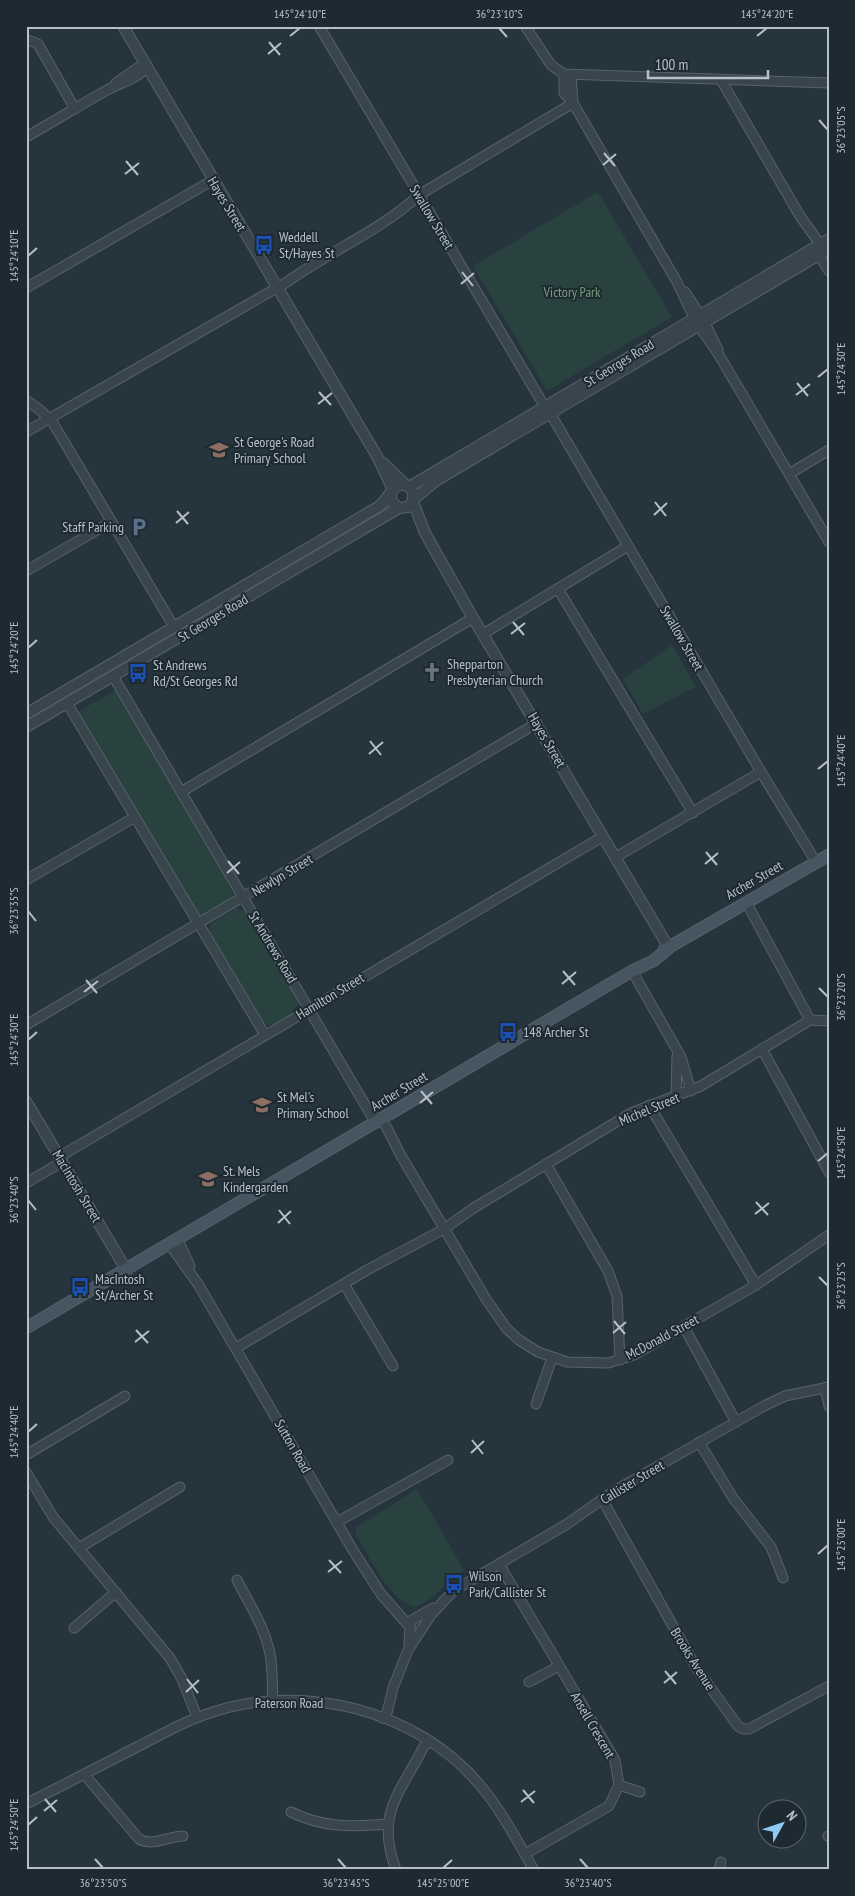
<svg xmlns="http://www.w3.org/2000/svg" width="855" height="1896" font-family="'PT Sans Narrow',sans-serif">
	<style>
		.green { fill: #2a423f }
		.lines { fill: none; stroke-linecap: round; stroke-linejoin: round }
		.minor-casing { stroke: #57636b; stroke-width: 11 }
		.tertiary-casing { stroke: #57636b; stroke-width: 12 }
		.secondary-casing { stroke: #57636b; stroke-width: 13 }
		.minor { stroke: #39454d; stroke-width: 9 }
		.tertiary { stroke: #39454d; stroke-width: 10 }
		.secondary { stroke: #475560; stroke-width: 11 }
		.ticks { fill: none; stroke: #b5c0c8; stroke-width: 2 }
		.labels { text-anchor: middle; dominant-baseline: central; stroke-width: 4; stroke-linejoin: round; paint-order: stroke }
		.street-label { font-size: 14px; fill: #b5c0c8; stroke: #1e2a32 }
		.poi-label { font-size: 14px; fill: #b5c0c8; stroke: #1e2a32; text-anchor: start }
		.park-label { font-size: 14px; fill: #749e76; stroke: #1e2a32 }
		.neatline { fill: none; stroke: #b5c0c8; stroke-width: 2 }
		.ticks-label { font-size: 12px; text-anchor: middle; fill: #b5c0c8 }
	</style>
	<rect width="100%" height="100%" fill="#25343d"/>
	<g class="green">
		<path d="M598 192 672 317 547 391 473 266Z"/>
		<path d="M672 645 696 687 643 714 623 679Z"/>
		<path d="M115 690 233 888V896L231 900 205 915H198L79 716 78 712Z"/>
		<path d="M236 908 247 912 299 999C300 1009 278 1026 269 1025 266 1024 264 1022 261 1021L211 936 209 927 211 924Z"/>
		<path d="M417 1489 464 1570C448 1580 430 1604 414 1607 388 1598 369 1557 356 1535L355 1528Z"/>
	</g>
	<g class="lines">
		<g class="minor-casing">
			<g id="minor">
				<path d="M319 26 545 407"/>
				<path d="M525 26 551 65 564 74 829 83"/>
				<path d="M26 39 38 44 75 109"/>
				<path d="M564 74V93L573 103 677 282 694 318"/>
				<path d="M571 75 573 103"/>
				<path d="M721 80 800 216 820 244"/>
				<path d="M116 83 139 67 147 66"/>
				<path d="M26 137C53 122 80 105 107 90 121 82 137 80 147 66"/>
				<path d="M819 255 829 271"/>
				<path d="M26 288 213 180"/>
				<path d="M685 292 700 315"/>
				<path d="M705 323 718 350"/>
				<path d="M699 326 719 355 829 542"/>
				<path d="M26 400 40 410 53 423 174 627"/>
				<path d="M550 413 761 772 816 862"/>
				<path d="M26 432 287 282C330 251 380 231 419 195L573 103"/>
				<path d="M789 474 829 450"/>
				<path d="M26 571 111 522"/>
				<path d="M558 589 693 813"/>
				<path d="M483 634 628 546"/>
				<path d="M113 676 374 1120"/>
				<path d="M67 703 265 1035"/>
				<path d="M181 792 473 618"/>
				<path d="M616 857 761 772"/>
				<path d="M26 880 135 817"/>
				<path d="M746 902 810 1020"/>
				<path d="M632 971 681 1057 691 1091"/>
				<path d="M26 1025 537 723"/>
				<path d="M762 1049 829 1172"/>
				<path d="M676 1097 677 1056"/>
				<path d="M649 1105 756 1285"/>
				<path d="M371 1115 381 1119 387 1128 400 1154 486 1299 506 1328 519 1340 538 1352 567 1362 608 1363 634 1355 756 1285 829 1235"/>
				<path d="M59 1157 602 837"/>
				<path d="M546 1164 608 1271 617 1296 620 1360"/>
				<path d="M26 1183 62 1162"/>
				<path d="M178 1240 190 1266"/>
				<path d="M170 1245 198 1284 354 1552 381 1594 410 1627 409 1643"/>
				<path d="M344 1284 393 1366"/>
				<path d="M684 1327 736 1422"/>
				<path d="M236 1348 367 1270 444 1229 472 1209 631 1113 701 1086 810 1020 829 1021"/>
				<path d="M825 1388 829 1406"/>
				<path d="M536 1404 552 1358"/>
				<path d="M699 1442 733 1498 771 1547 783 1578"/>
				<path d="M26 1455 125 1396"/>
				<path d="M26 1472 53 1517 170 1658 182 1679 197 1717"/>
				<path d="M602 1499 697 1669 738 1726 743 1729H749L829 1686"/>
				<path d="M337 1522 448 1460"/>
				<path d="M79 1548 180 1487"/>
				<path d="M499 1564 615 1760 619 1785 609 1806 525 1854"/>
				<path d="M237 1580C249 1604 265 1627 270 1654 273 1669 272 1685 273 1701"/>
				<path d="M410 1627 412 1620 433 1608"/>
				<path d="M74 1628 116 1592"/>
				<path d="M529 1682 559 1666"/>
				<path d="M382 1718 387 1713 393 1688 408 1650 431 1615 453 1591 567 1524 614 1491 764 1406 785 1396 829 1387"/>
				<path d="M84 1774 139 1839C152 1847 169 1836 183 1836"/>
				<path d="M619 1785 640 1792"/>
				<path d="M26 1804C63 1785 100 1766 137 1747 162 1734 187 1720 213 1712 303 1682 417 1710 479 1784 500 1808 518 1842 534 1870"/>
				<path d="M291 1812C323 1828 352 1827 388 1824"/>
				<path d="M828 1836H829"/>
				<path d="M396 1870C375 1813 400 1794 424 1746L430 1742"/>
				<path d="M719 1870 721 1862"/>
			</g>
		</g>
		<g class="tertiary-casing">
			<g id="tertiary">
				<path d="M123 26 378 458 393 490"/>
				<path d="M382 462 407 486"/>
				<path d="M409 487 829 239"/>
				<path d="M413 500 437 480 829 249"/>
				<path d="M413 502 425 533 473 618 669 948"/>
				<path d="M26 714 378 507C386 502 391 487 400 485 414 483 417 499 408 507L399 508 391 501V493"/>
				<path d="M26 727 399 508"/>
				<path d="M26 1101 127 1271"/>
			</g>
		</g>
		<g class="secondary-casing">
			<g id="secondary">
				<path d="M664 950 829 855"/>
				<path d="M26 1328 632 971 653 961 669 948"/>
			</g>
		</g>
		<use href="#minor" class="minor"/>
		<use href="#tertiary" class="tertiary"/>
		<use href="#secondary" class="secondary"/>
	</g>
	<path class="ticks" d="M499 28 507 37M290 36 300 28M757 36 767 28M269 42 280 55M268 54 281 43M819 120 828 130M604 153 615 166M126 161 138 175M603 165 616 154M125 174 139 163M28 256 37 248M462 272 473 286M461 284 474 273M818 377 828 369M797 383 808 396M319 392 331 405M796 395 810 384M318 404 332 393M655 502 666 516M177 511 188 524M654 515 667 503M176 523 189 512M513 622 524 635M511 634 525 623M28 648 37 640M370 741 381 755M369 754 383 742M818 769 828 761M706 852 717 865M228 861 239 874M705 864 718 853M227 873 240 862M28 911 36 921M563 971 575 985M86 980 97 993M562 984 576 972M819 988 828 997M84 992 98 981M28 1040 37 1032M421 1091 432 1104M420 1103 433 1092M818 1161 828 1153M28 1200 36 1210M756 1202 768 1215M279 1210 290 1224M755 1214 769 1203M278 1223 291 1211M819 1277 828 1286M614 1321 625 1334M136 1330 148 1343M613 1333 626 1322M135 1342 149 1331M28 1432 37 1424M472 1440 483 1454M471 1453 484 1441M818 1554 828 1545M329 1560 341 1573M328 1572 342 1561M665 1671 676 1684M187 1679 198 1693M664 1683 677 1672M186 1692 199 1680M523 1790 534 1803M45 1799 56 1812M521 1802 535 1791M44 1811 57 1800M28 1825 37 1817M95 1859 103 1868M338 1859 346 1868M580 1859 588 1868M443 1868 452 1860"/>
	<defs>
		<g id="bus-bare" transform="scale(1.5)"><path d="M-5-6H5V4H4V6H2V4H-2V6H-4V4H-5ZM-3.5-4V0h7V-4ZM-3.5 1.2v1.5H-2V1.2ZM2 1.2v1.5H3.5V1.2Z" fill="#1a4fb4" stroke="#1e2a32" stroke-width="2.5" paint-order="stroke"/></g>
		<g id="school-bare" transform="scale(1.5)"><path d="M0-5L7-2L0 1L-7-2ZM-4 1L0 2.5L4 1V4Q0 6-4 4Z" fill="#8d6e63" stroke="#1e2a32" stroke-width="2.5" paint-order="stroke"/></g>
		<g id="parking-bare" transform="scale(1.5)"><path d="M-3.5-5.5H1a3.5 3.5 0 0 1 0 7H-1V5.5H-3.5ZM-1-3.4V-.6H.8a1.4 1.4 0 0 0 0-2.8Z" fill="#5c6f8a" stroke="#1e2a32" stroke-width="2.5" paint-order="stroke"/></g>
		<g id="church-bare" transform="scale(1.5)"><path d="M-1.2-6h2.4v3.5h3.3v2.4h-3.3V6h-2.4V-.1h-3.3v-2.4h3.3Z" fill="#6b7280" stroke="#1e2a32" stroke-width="2.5" paint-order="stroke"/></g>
	</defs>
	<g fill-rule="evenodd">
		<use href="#bus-bare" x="264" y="245"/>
		<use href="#school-bare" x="219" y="450"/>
		<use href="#parking-bare" x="139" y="527"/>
		<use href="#church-bare" x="432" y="672"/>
		<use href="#bus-bare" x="138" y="673"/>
		<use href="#bus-bare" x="508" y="1032"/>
		<use href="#school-bare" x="262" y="1105"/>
		<use href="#school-bare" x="208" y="1179"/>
		<use href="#bus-bare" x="80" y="1287"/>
		<use href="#bus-bare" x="454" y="1584"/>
	</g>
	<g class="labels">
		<g class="street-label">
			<text transform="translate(227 204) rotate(59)">Hayes Street</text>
			<text transform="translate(432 217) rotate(59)">Swallow Street</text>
			<text transform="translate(619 363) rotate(-31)">St Georges Road</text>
			<text transform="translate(213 618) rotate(-31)">St Georges Road</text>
			<text transform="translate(682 638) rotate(60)">Swallow Street</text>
			<text transform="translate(547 740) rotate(60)">Hayes Street</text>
			<text transform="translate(282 875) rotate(-31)">Newlyn Street</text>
			<text transform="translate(754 880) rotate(-30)">Archer Street</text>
			<text transform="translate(273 947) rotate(59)">St Andrews Road</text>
			<text transform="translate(330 996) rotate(-31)">Hamilton Street</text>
			<text transform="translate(399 1091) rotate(-31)">Archer Street</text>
			<text transform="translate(649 1109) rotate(-23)">Michel Street</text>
			<text transform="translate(77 1186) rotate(59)">MacIntosh Street</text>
			<text transform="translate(662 1337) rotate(-28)">McDonald Street</text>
			<text transform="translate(293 1446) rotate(60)">Sutton Road</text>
			<text transform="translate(632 1482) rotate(-31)">Callister Street</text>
			<text transform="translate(693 1659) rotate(58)">Brooks Avenue</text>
			<text x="289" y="1703">Paterson Road</text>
			<text transform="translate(593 1725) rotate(60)">Ansell Crescent</text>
		</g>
		<g class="poi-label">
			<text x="279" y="237">Weddell<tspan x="279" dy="16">St/Hayes St</tspan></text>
			<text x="234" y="442">St George's Road<tspan x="234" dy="16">Primary School</tspan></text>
			<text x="124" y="527" text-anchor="end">Staff Parking</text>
			<text x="447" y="664">Shepparton<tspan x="447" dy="16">Presbyterian Church</tspan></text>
			<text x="153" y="665">St Andrews<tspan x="153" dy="16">Rd/St Georges Rd</tspan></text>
			<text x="523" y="1032">148 Archer St</text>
			<text x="277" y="1097">St Mel's<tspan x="277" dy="16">Primary School</tspan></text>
			<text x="223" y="1171">St. Mels<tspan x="223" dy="16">Kindergarden</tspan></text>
			<text x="95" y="1279">MacIntosh<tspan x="95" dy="16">St/Archer St</tspan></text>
			<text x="469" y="1576">Wilson<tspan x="469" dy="16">Park/Callister St</tspan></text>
		</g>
		<g class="park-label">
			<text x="572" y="292">Victory Park</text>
		</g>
	</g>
	<rect width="855" height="1896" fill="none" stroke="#1e2a32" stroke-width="55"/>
	<g transform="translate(782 1824) rotate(50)"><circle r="24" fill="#1e2a32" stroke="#5a666e"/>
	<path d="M0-4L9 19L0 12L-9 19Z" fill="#8ec8f5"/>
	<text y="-8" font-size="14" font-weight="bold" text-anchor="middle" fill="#b5c0c8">N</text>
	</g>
	<path d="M648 70v8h120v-8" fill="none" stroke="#b5c0c8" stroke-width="2.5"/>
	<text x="655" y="70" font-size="15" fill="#b5c0c8" stroke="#1e2a32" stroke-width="4" paint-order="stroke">100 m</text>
	<rect x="28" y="28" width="800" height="1840" class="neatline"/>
	<g class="ticks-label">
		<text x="300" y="18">145°24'10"E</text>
		<text x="499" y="18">36°23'10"S</text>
		<text x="767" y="18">145°24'20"E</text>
		<text transform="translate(841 130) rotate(-90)" y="4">36°23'05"S</text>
		<text transform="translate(14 256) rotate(-90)" y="4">145°24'10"E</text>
		<text transform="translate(841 369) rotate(-90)" y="4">145°24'30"E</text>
		<text transform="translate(14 648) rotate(-90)" y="4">145°24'20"E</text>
		<text transform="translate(841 761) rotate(-90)" y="4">145°24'40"E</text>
		<text transform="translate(14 911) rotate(-90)" y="4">36°23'35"S</text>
		<text transform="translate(841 997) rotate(-90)" y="4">36°23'20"S</text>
		<text transform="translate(14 1040) rotate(-90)" y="4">145°24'30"E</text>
		<text transform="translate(841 1153) rotate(-90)" y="4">145°24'50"E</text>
		<text transform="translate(14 1200) rotate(-90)" y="4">36°23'40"S</text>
		<text transform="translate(841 1286) rotate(-90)" y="4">36°23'25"S</text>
		<text transform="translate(14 1432) rotate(-90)" y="4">145°24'40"E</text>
		<text transform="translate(841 1545) rotate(-90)" y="4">145°25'00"E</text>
		<text transform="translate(14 1825) rotate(-90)" y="4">145°24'50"E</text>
		<text x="103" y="1887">36°23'50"S</text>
		<text x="346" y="1887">36°23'45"S</text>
		<text x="443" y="1887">145°25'00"E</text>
		<text x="588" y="1887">36°23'40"S</text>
	</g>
</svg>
